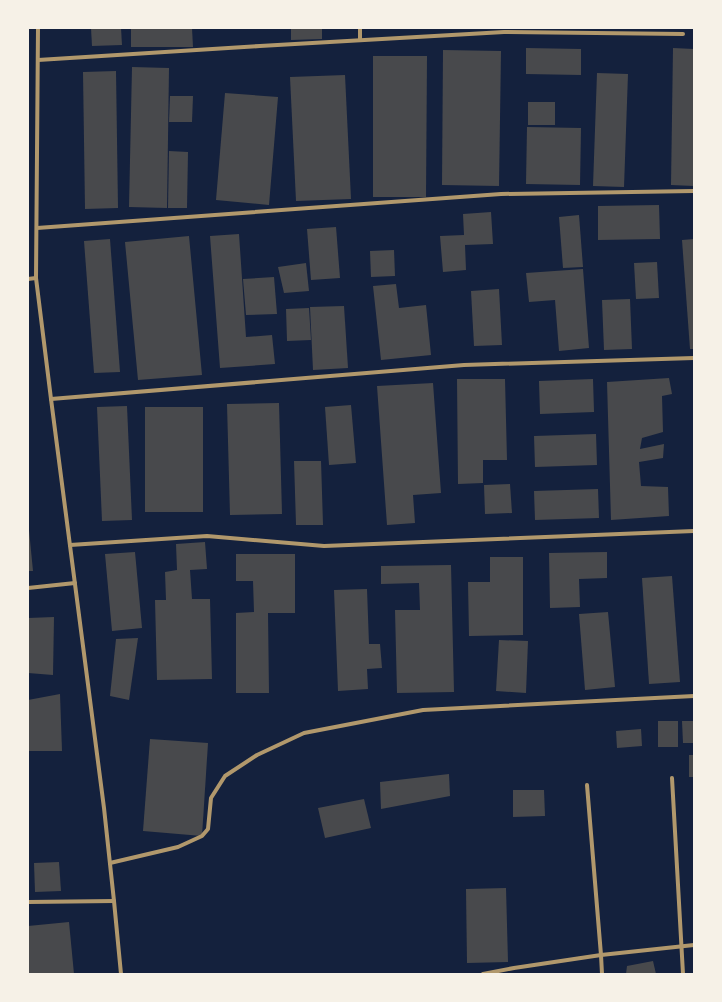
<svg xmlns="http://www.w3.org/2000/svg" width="722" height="1002" font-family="Poppins,sans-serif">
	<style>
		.building { fill: #48494c }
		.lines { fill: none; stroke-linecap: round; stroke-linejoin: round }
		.service { stroke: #b1986c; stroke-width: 4 }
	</style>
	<rect width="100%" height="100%" fill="#14213d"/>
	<g class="building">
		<path d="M91 28H121L122 45 92 46Z"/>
		<path d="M131 28H192L193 47H131Z"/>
		<path d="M291 28H322V39L291 40Z"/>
		<path d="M526 48 581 49V75L526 74Z"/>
		<path d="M673 48 694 49V186L671 185Z"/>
		<path d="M443 50 501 51 499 186 442 185Z"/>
		<path d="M373 56H427L426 197H373Z"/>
		<path d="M132 67 169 68 167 208 129 207Z"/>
		<path d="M116 71 118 208 85 209 83 72Z"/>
		<path d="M597 73 628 74 624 187 593 186Z"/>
		<path d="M345 75 351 199 296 201 290 77Z"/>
		<path d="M225 93 278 97 269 205 216 200Z"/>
		<path d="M170 96H193L192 122H169Z"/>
		<rect x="528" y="102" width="27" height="23"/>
		<path d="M527 127 581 128 580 185 526 184Z"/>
		<path d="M169 151 188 152 187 208H168Z"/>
		<path d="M659 205 660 239 598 240V206Z"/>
		<path d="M491 212 493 244 465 245 466 270 443 272 440 236 464 235 463 214Z"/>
		<path d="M579 215 583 267 563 268 559 217Z"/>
		<path d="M336 227 340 278 311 280 307 229Z"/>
		<path d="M239 234 246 337 272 335 275 364 220 368 210 236Z"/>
		<path d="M189 236 202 375 138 380 125 242Z"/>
		<path d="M110 239 120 372 94 373 84 241Z"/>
		<path d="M694 239V349H690L682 240Z"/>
		<path d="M394 250 395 276 371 277 370 251Z"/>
		<path d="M657 262 659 298 636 299 634 263Z"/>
		<path d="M306 263 309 291 284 293 278 267Z"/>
		<path d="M583 269 589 348 559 351 555 300 529 302 526 273Z"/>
		<path d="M274 277 277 314 246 315 243 279Z"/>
		<path d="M396 284 399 308 426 305 431 355 381 360 373 286Z"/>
		<path d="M499 289 502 345 474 346 471 291Z"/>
		<path d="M630 299 632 349 604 350 602 300Z"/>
		<path d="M344 306 348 368 313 370 310 307Z"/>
		<path d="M309 308 311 340 287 341 286 309Z"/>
		<path d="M669 378 672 394 662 396 663 432 642 438 640 449 664 444 663 458 639 462 641 486 668 487 669 516 611 520 607 382Z"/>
		<path d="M457 379H505L507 460H483V483L458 484Z"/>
		<path d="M593 379 594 412 540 414 539 381Z"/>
		<path d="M433 383 441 493 413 495 415 523 387 525 377 386Z"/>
		<path d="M279 403 282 514 230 515 227 404Z"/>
		<path d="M351 405 356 463 329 465 325 407Z"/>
		<path d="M127 406 132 520 102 521 97 407Z"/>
		<rect x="145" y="407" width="58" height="105"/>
		<path d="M596 434 597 465 535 467 534 436Z"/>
		<path d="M294 461H321L323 525H296Z"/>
		<path d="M510 484 512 513 485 514 484 485Z"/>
		<path d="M598 489 599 518 535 520 534 491Z"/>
		<path d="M28 530H29L33 571H28Z"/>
		<path d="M205 542 207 569 190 570 192 599H210L212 679 157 680 155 600H166L165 572 177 570 176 544Z"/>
		<path d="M135 552 142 628 112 631 105 554Z"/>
		<path d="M607 552V578L579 579 580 607 550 608 549 553Z"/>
		<path d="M236 554H295V613H268L269 693H236V613L254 612 253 581H236Z"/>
		<path d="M490 557H523V635L469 636 468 582H490Z"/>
		<path d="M451 565 454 692 397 693 395 610H420L419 583 381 584V566Z"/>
		<path d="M672 576 680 682 649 684 642 578Z"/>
		<path d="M367 589 369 644H380L382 668 367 669 368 689 338 691 334 590Z"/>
		<path d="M608 612 615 687 585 690 579 614Z"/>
		<path d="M54 617 53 675 28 673V618Z"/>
		<path d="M138 638 129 700 110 696 116 639Z"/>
		<path d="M499 640 528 641 526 693 496 691Z"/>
		<path d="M60 694 62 751H28V700Z"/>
		<rect x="658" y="721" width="20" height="26"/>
		<path d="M682 721H694V743H683Z"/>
		<path d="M641 729 642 746 617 748 616 731Z"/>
		<path d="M150 739 208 743 202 836 143 831Z"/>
		<rect x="689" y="755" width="5" height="22"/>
		<path d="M449 774 450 796 381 809 380 782Z"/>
		<path d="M513 790H544L545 816 513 817Z"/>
		<path d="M364 799 371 828 325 838 318 808Z"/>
		<path d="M59 862 61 891 35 892 34 863Z"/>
		<path d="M506 888 508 962 467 963 466 889Z"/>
		<path d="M69 922 74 974H28V926Z"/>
		<path d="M653 961 656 974H626L627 966Z"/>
	</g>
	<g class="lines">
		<g class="service">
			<path d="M38 28 36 278 51 399 104 808 114 901 121 974"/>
			<path d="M360 28V40"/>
			<path d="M38 60 260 46 504 32 683 34"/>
			<path d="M37 228 501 194 694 191"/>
			<path d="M28 279 36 278"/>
			<path d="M51 399 464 365 694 358"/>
			<path d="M70 545 207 536 324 546 694 531"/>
			<path d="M28 588 75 583"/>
			<path d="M672 778 683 974"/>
			<path d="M587 785 601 955 602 974"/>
			<path d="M110 863 178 847 202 836 208 829 211 798 225 776 257 755 304 733 423 710 694 696"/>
			<path d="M28 902 114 901"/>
			<path d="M483 974 514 968 601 955 694 945"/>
		</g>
	</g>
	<rect width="722" height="1002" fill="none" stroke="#f6f1e7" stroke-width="58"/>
</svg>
